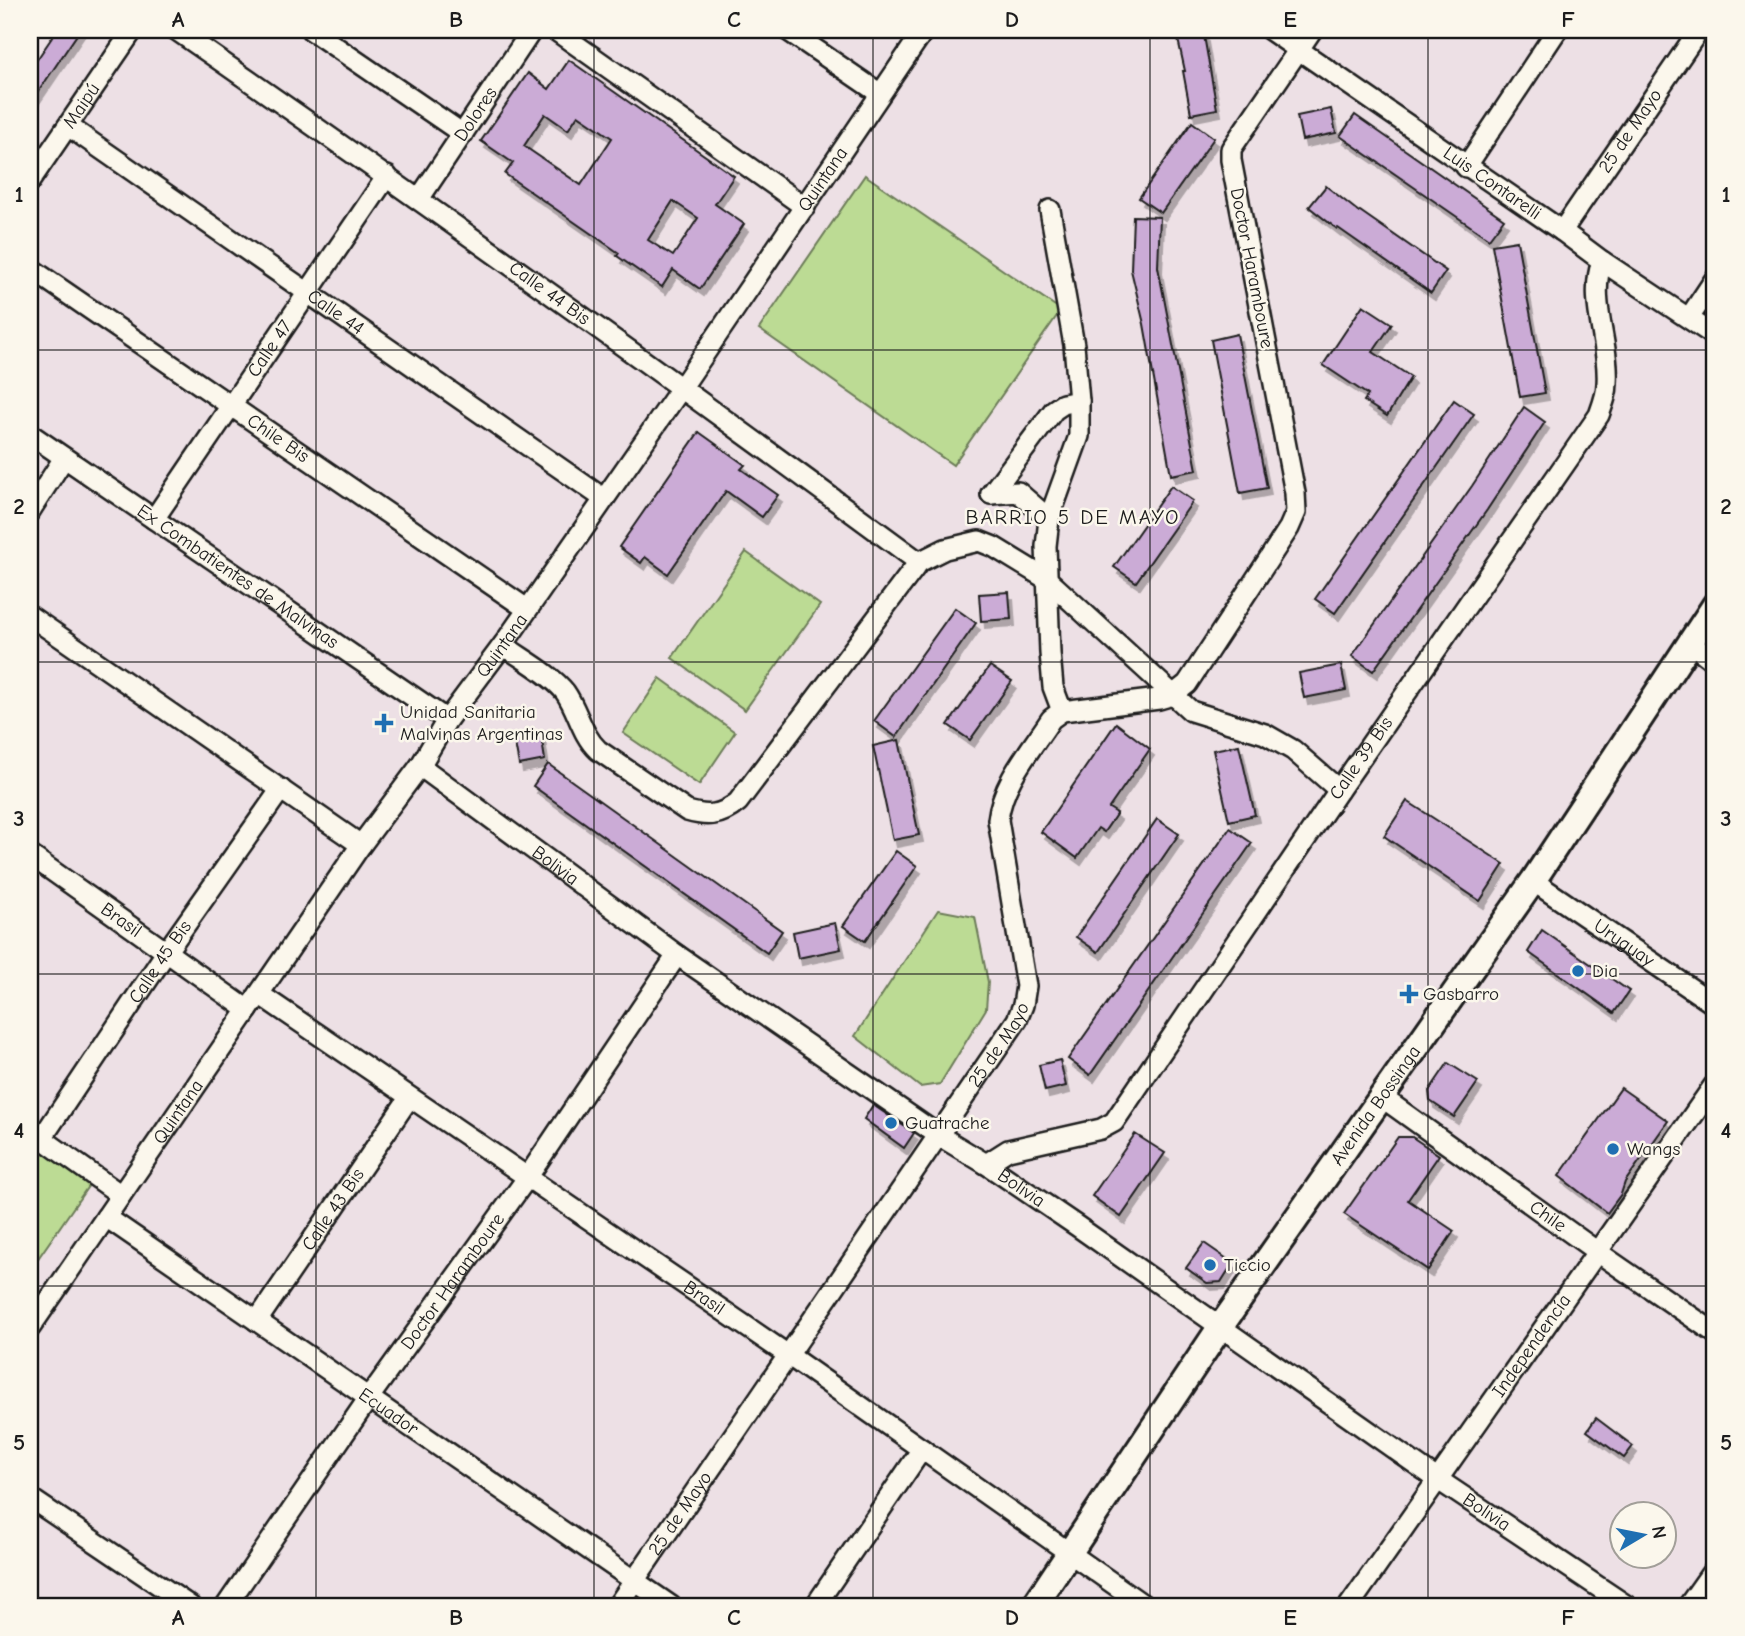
<svg xmlns="http://www.w3.org/2000/svg" width="1745" height="1636" font-family="'Comic Neue',sans-serif">
	<style>
		.green { fill: #bcdb94; stroke: #6c7c58; stroke-width: 2 }
		.building { fill: #cbabd6; stroke: #1c1c1c; stroke-width: 2; fill-rule: evenodd; filter: url(#shadow) }
		.lines { fill: none; stroke-linecap: round; stroke-linejoin: round }
		.minor-casing { stroke: #1c1c1c; stroke-width: 24 }
		.major-casing { stroke: #1c1c1c; stroke-width: 30 }
		.minor { stroke: #fbf7ec; stroke-width: 19 }
		.major { stroke: #fbf7ec; stroke-width: 24 }
		.grid { fill: none; stroke: #1c1c1c; stroke-width: 2; stroke-opacity: 0.55 }
		.poi-dot { fill: #1f6fb2; stroke: #fbf7ec; stroke-width: 2.5 }
		.labels { text-anchor: middle; dominant-baseline: central; stroke-width: 5; stroke-linejoin: round; paint-order: stroke }
		.street-label { font-size: 19px; fill: #1c1c1c; stroke: #fbf7ec }
		.poi-label { font-size: 19px; fill: #1c1c1c; stroke: #fbf7ec; text-anchor: start }
		.neighbourhood-label { font-size: 21px; letter-spacing: 2px; fill: #1c1c1c; stroke: #fbf7ec }
		.neatline { fill: none; stroke: #1c1c1c; stroke-width: 2.5 }
		.grid-label { font-size: 23px; text-anchor: middle; font-weight: bold; fill: #1c1c1c }
	</style>
	<defs>
		<filter id="shadow"><feDropShadow dx="4" dy="7" stdDeviation="0" flood-color="#0004"/></filter>
	</defs>
	<rect width="100%" height="100%" fill="#ede0e5"/>
	<filter id="ink" filterUnits="userSpaceOnUse"><feTurbulence type="fractalNoise" baseFrequency=".0143" numOctaves="2"/><feDisplacementMap in="SourceGraphic" scale="14" xChannelSelector="R" yChannelSelector="G"/><feConvolveMatrix kernelMatrix="1 2 1 2 8 2 1 2 1" color-interpolation-filters="sRGB"/></filter>
	<g filter="url(#ink)">
		<g class="green">
			<path d="M865 175 1061 310 953 465 759 329Z"/>
			<path d="M746 552 820 605 745 710 672 658Z"/>
			<path d="M660 678 735 732 699 785 623 733Z"/>
			<path d="M938 910 975 917 988 982 986 1009 940 1084 920 1087 855 1036Z"/>
			<path d="M30 1140 91 1182 30 1270Z"/>
		</g>
		<g class="building">
			<path d="M57 30H80L30 104V70Z"/>
			<path d="M1176 30H1203L1217 109 1191 114 1183 71H1185Z"/>
			<path d="M569 60 734 176 715 204 744 224 700 289 673 270 662 287 617 256 619 253 505 174 513 163 481 141 528 73 549 89ZM545 114 568 130 578 115 612 138 581 185 524 146ZM673 201 698 218 673 256 648 240Z"/>
			<path d="M1331 109 1336 133 1302 140 1297 116Z"/>
			<path d="M1355 115 1504 219 1489 239 1340 136Z"/>
			<path d="M1192 122 1214 138 1161 213 1139 198Z"/>
			<path d="M1326 186 1359 212 1360 211 1446 271 1431 293 1338 228 1337 229 1309 207Z"/>
			<path d="M1133 216 1160 217 1158 267 1197 470 1171 475 1144 324 1131 270Z"/>
			<path d="M1517 241 1545 393 1520 397 1492 245Z"/>
			<path d="M1363 305 1392 324 1373 352 1411 377 1387 416 1364 401 1368 395 1323 365Z"/>
			<path d="M1237 334 1267 488 1240 493 1211 340Z"/>
			<path d="M1454 400 1474 414 1335 613 1315 599Z"/>
			<path d="M1524 407 1545 422 1487 510 1373 671 1352 656 1472 486Z"/>
			<path d="M699 432 745 465 741 469 778 495 762 517 726 491 668 574 645 557 641 563 619 547Z"/>
			<path d="M1171 486 1193 501 1136 582 1114 567Z"/>
			<path d="M1009 592 1011 619 981 621 979 594Z"/>
			<path d="M955 608 976 623 896 737 874 721Z"/>
			<path d="M1341 665 1346 690 1304 698 1299 673Z"/>
			<path d="M990 666 1012 681 970 740 948 725Z"/>
			<path d="M1116 723 1150 749 1109 808 1117 813 1104 832 1098 828 1077 858 1041 832Z"/>
			<path d="M541 734 545 760 519 765 514 738Z"/>
			<path d="M899 740 919 835 893 840 873 746Z"/>
			<path d="M1239 745 1255 815 1229 821 1213 750Z"/>
			<path d="M548 764 782 931 767 953 533 786Z"/>
			<path d="M1407 801 1504 864 1480 901 1384 836Z"/>
			<path d="M1157 819 1179 834 1098 952 1076 937Z"/>
			<path d="M1230 828 1252 843 1090 1075 1068 1059Z"/>
			<path d="M896 851 917 866 865 941 843 926Z"/>
			<path d="M835 923 841 949 798 958 793 932Z"/>
			<path d="M1542 930 1629 991 1614 1013 1528 952Z"/>
			<path d="M1060 1060 1066 1086 1045 1091 1039 1065Z"/>
			<path d="M1448 1063 1478 1082 1454 1117 1430 1101 1429 1091Z"/>
			<path d="M1621 1088 1668 1121 1625 1182 1621 1194 1607 1213 1559 1176Z"/>
			<path d="M873 1105 914 1133 904 1148 864 1119Z"/>
			<path d="M1135 1134 1165 1153 1121 1217 1092 1196Z"/>
			<path d="M1398 1137H1412L1439 1155 1408 1200 1454 1231 1428 1270 1344 1214Z"/>
			<path d="M1204 1243 1233 1263 1221 1282 1207 1283 1186 1268Z"/>
			<path d="M1596 1418 1633 1446 1624 1458 1587 1431Z"/>
		</g>
		<g class="lines">
			<g class="minor-casing">
				<g id="minor">
					<path id="s1" d="M176 30C426 203 674 381 919 562"/>
					<path d="M311 30 463 134"/>
					<path d="M555 30 805 207"/>
					<path d="M787 30 879 93"/>
					<path id="s2" d="M1270 30 1562 231 1602 261 1715 336"/>
					<path id="s3" d="M68 126 603 498"/>
					<path d="M1466 167 1557 30"/>
					<path id="s4" d="M30 181 133 30"/>
					<path id="s5" d="M419 199 532 30"/>
					<path d="M1050 210 1074 345 1079 401V436L1049 519 1046 546 1050 653 1053 687 1062 711"/>
					<path id="s6" d="M1562 231 1699 30"/>
					<path id="s7" d="M30 268 527 609"/>
					<path d="M1689 318 1715 279"/>
					<path id="s8" d="M30 434 447 720"/>
					<path d="M991 494 1054 410 1063 404 1079 401"/>
					<path d="M991 494 1018 492 1049 519"/>
					<path d="M30 511 64 458"/>
					<path id="s9" d="M154 519 387 176"/>
					<path d="M30 616 361 845"/>
					<path d="M1689 642 1715 662"/>
					<path d="M503 645C521 658 552 675 565 692 578 710 581 734 598 750L687 811C708 817 721 816 738 802L919 562 945 549 979 541 994 547 1048 580 1191 711 1265 734 1293 750 1339 790"/>
					<path id="s10" d="M420 766 677 955 938 1135 986 1164 1077 1226 1437 1479 1627 1606"/>
					<path id="s11" d="M30 855 248 1010"/>
					<path id="s12" d="M1533 881 1715 1005"/>
					<path id="s13" d="M259 994 788 1355 1145 1606"/>
					<path id="s14" d="M1383 1098 1599 1253 1715 1333"/>
					<path d="M30 1130 121 1195"/>
					<path id="s15" d="M42 1138 167 951 281 789"/>
					<path id="s16" d="M986 1164 1008 1150 1101 1129 1114 1122 1339 790 1599 415C1603 404 1607 394 1607 383 1610 342 1588 302 1602 261"/>
					<path id="s17" d="M106 1217 671 1606"/>
					<path id="s18" d="M257 1321 409 1098"/>
					<path id="s19" d="M30 1328 361 845 420 766 447 720 503 645 682 387 924 30"/>
					<path d="M30 1498 190 1606"/>
					<path id="s20" d="M226 1606 368 1399 527 1178 677 955"/>
					<path id="s21" d="M617 1606 1017 1020 1023 1005 1026 986 998 820C1002 782 1031 750 1051 719L1062 711 1159 699 1173 695 1187 684 1289 528 1296 512 1295 493 1231 160V149L1312 30"/>
					<path d="M815 1606 922 1449"/>
					<path id="s22" d="M1349 1606C1470 1431 1594 1259 1715 1084"/>
					<path d="M1688 1606 1715 1568"/>
				</g>
			</g>
			<g class="major-casing">
				<g id="major">
					<path id="s23" d="M1034 1606 1221 1326 1533 881 1715 605"/>
				</g>
			</g>
			<use href="#minor" class="minor"/>
			<use href="#major" class="major"/>
		</g>
	</g>
	<path class="grid" d="M316 30V1606M594 30V1606M873 30V1606M1150 30V1606M1428 30V1606M30 350H1715M30 662H1715M30 974H1715M30 1286H1715"/>
	<g class="poi-dot">
		<path d="M380.5 712.5h7v7h7v7h-7v7h-7v-7h-7v-7h7z"/>
		<circle cx="1578" cy="971" r="7"/>
		<path d="M1405.5 983.5h7v7h7v7h-7v7h-7v-7h-7v-7h7z"/>
		<circle cx="891" cy="1123" r="7"/>
		<circle cx="1613" cy="1149" r="7"/>
		<circle cx="1210" cy="1265" r="7"/>
	</g>
	<g class="labels">
		<g class="street-label">
			<text stroke="none"><textPath href="#s4" startOffset="91">Maipú</textPath></text>
			<text stroke="none"><textPath href="#s5" startOffset="102">Dolores</textPath></text>
			<text stroke="none"><textPath href="#s6" startOffset="121">25 de Mayo</textPath></text>
			<text stroke="none"><textPath href="#s19" startOffset="1396">Quintana</textPath></text>
			<text stroke="none"><textPath href="#s2" startOffset="270">Luis Contarelli</textPath></text>
			<text transform="translate(1252 268) rotate(79)">Doctor Haramboure</text>
			<text stroke="none"><textPath href="#s1" startOffset="457">Calle 44 Bis</textPath></text>
			<text stroke="none"><textPath href="#s3" startOffset="326">Calle 44</textPath></text>
			<text stroke="none"><textPath href="#s9" startOffset="206">Calle 47</textPath></text>
			<text stroke="none"><textPath href="#s7" startOffset="301">Chile Bis</textPath></text>
			<text stroke="none"><textPath href="#s8" startOffset="252">Ex Combatientes de Malvinas</textPath></text>
			<text stroke="none"><textPath href="#s19" startOffset="830">Quintana</textPath></text>
			<text stroke="none"><textPath href="#s16" startOffset="576">Calle 39 Bis</textPath></text>
			<text stroke="none"><textPath href="#s10" startOffset="168">Bolivia</textPath></text>
			<text stroke="none"><textPath href="#s11" startOffset="112">Brasil</textPath></text>
			<text stroke="none"><textPath href="#s12" startOffset="110">Uruguay</textPath></text>
			<text stroke="none"><textPath href="#s15" startOffset="212">Calle 45 Bis</textPath></text>
			<text stroke="none"><textPath href="#s21" startOffset="679">25 de Mayo</textPath></text>
			<text stroke="none"><textPath href="#s23" startOffset="606">Avenida Bossinga</textPath></text>
			<text stroke="none"><textPath href="#s19" startOffset="262">Quintana</textPath></text>
			<text stroke="none"><textPath href="#s10" startOffset="735">Bolivia</textPath></text>
			<text stroke="none"><textPath href="#s18" startOffset="135">Calle 43 Bis</textPath></text>
			<text stroke="none"><textPath href="#s14" startOffset="203">Chile</textPath></text>
			<text stroke="none"><textPath href="#s20" startOffset="396">Doctor Haramboure</textPath></text>
			<text stroke="none"><textPath href="#s13" startOffset="539">Brasil</textPath></text>
			<text stroke="none"><textPath href="#s22" startOffset="318">Independencía</textPath></text>
			<text stroke="none"><textPath href="#s17" startOffset="343">Ecuador</textPath></text>
			<text stroke="none"><textPath href="#s10" startOffset="1302">Bolivia</textPath></text>
			<text stroke="none"><textPath href="#s21" startOffset="112">25 de Mayo</textPath></text>
		</g>
		<g class="poi-label">
			<text x="400" y="712">Unidad Sanitaria<tspan x="400" dy="22">Malvinas Argentinas</tspan></text>
			<text x="1592" y="971">Dia</text>
			<text x="1423" y="994">Gasbarro</text>
			<text x="905" y="1123">Guatrache</text>
			<text x="1627" y="1149">Wangs</text>
			<text x="1224" y="1265">Ticcio</text>
		</g>
		<g class="neighbourhood-label">
			<text x="1073" y="517">BARRIO 5 DE MAYO</text>
		</g>
	</g>
	<rect width="1745" height="1636" fill="none" stroke="#fbf7ec" stroke-width="77"/>
	<g transform="translate(1643 1535) rotate(80)"><circle r="33" fill="#fbf7ec" stroke="#a29f99" stroke-width="2"/>
	<path d="M0-5L12 26L0 18L-12 26Z" fill="#1f6fb2"/>
	<text y="-10" font-size="19" font-weight="bold" text-anchor="middle" fill="#1c1c1c">N</text>
	</g>
	<rect x="38" y="38" width="1668" height="1560" class="neatline"/>
	<g class="grid-label">
		<text x="178" y="27">A</text>
		<text x="456" y="27">B</text>
		<text x="734" y="27">C</text>
		<text x="1012" y="27">D</text>
		<text x="1290" y="27">E</text>
		<text x="1568" y="27">F</text>
		<text x="19" y="202">1</text>
		<text x="1726" y="202">1</text>
		<text x="19" y="514">2</text>
		<text x="1726" y="514">2</text>
		<text x="19" y="826">3</text>
		<text x="1726" y="826">3</text>
		<text x="19" y="1138">4</text>
		<text x="1726" y="1138">4</text>
		<text x="19" y="1450">5</text>
		<text x="1726" y="1450">5</text>
		<text x="178" y="1625">A</text>
		<text x="456" y="1625">B</text>
		<text x="734" y="1625">C</text>
		<text x="1012" y="1625">D</text>
		<text x="1290" y="1625">E</text>
		<text x="1568" y="1625">F</text>
	</g>
</svg>
